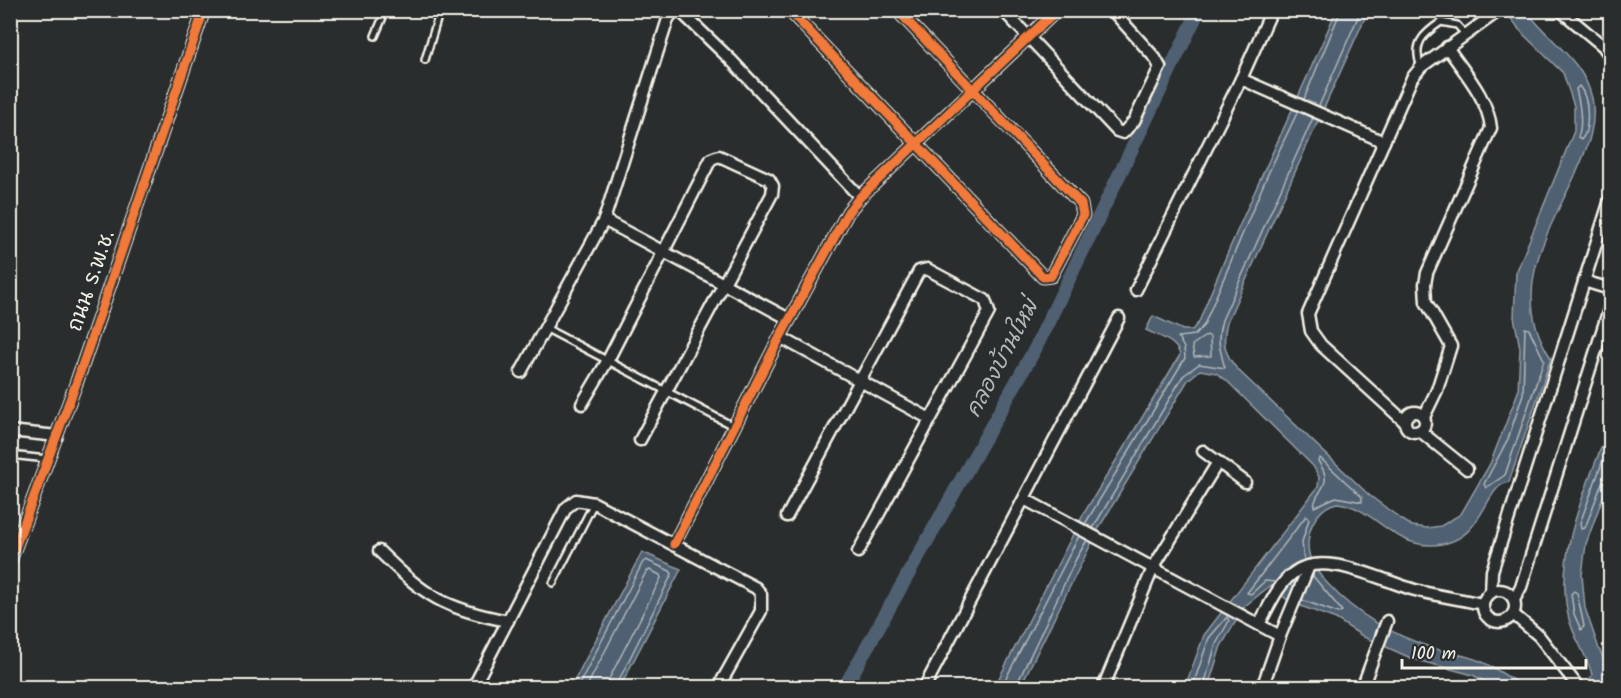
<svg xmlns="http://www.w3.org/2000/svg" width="1621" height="698" font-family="Kalam,'Playpen Sans Thai',sans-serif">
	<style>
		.water { fill: #506172; stroke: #929ba1; stroke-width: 1.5 }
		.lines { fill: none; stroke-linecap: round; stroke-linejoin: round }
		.shore { stroke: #b2b7b9; stroke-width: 1.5 }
		.canal { stroke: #506172; stroke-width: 14 }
		.service-casing { stroke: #f4f1e8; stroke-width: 10 }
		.minor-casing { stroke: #f4f1e8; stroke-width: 15 }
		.service { stroke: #2a2d2e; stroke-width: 5 }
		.minor { stroke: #2a2d2e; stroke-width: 10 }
		.cycleway-casing { stroke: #2a2d2e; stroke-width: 13 }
		.cycleway { stroke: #f17a3a; stroke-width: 9 }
		.labels { text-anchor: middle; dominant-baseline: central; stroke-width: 5; stroke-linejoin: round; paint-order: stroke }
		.street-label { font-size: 21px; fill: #f4f1e8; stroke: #2a2d2e }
		.water-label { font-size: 22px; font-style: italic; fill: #b2b7b9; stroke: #2a2d2e }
	</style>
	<rect width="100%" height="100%" fill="#2a2d2e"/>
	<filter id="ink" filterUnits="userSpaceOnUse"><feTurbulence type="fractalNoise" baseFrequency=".0167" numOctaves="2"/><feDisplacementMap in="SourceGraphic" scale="12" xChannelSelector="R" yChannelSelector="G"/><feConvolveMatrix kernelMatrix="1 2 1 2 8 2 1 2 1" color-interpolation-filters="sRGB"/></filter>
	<g filter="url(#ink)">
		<g class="water">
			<path d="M1336 11H1368L1227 322C1222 342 1224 354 1238 370L1369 495 1401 519 1412 526 1427 528 1441 526 1461 514 1490 464 1518 392 1520 348 1514 317 1516 273 1574 131V106L1563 73 1524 35 1505 11H1527C1548 41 1583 59 1592 98 1597 123 1588 146 1578 169 1549 232 1507 291 1551 358L1509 482C1482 486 1486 544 1432 545 1391 546 1373 506 1337 503 1322 506 1311 521 1309 536 1305 556 1314 569 1328 584 1357 616 1395 636 1436 649 1451 653 1466 655 1480 661 1496 668 1510 678 1523 687H1494L1473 675 1413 659 1364 637 1336 619 1290 602 1270 586 1245 606 1221 646 1208 687H1185L1204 635 1318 487 1319 477 1313 466 1227 381 1216 373 1200 370 1188 380 1100 526 1020 687 994 688 1084 513 1180 355C1177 341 1158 336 1146 330L1153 316 1183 330H1192L1199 322C1240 216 1292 115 1336 11Z"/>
			<path d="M1610 424V477L1586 544 1582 575 1585 608 1599 649 1610 672V687H1582L1588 683 1592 675C1587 654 1572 636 1568 615 1554 550 1589 483 1610 424Z"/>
			<path d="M642 552 681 569 620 687H571Z"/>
		</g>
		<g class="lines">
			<g class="shore">
				<path d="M1579 86C1590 98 1590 131 1581 140L1578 137C1583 125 1580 105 1576 89Z"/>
				<path d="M1304 99 1341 10"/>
				<path d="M1319 106 1361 10"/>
				<path d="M1525 328 1529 329 1544 360 1505 475 1486 488 1484 484 1508 439 1523 394Z"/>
				<path d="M1207 335 1210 337 1211 356 1194 357 1192 345Z"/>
				<path d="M1610 441 1580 523 1581 529 1585 528 1602 483 1610 479"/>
				<path d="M1320 458 1362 497V502L1336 497 1314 507C1315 488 1336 487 1318 461Z"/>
				<path d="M1085 524 1185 358 1184 348 1178 337 1195 335 1204 325 1267 176 1298 111"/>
				<path d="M1093 528 1183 376 1199 364 1225 368C1220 350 1216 340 1222 320L1313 118"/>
				<path d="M1275 582 1265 581 1251 594 1247 593 1306 516 1309 519 1302 542 1304 560"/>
				<path d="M1574 591 1577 593 1584 626 1581 630 1574 614 1571 594Z"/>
				<path d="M1302 600 1338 613 1342 611 1312 575"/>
				<path d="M577 688 643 562 646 560 670 571 672 574 615 688"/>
				<path d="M586 688 646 572 650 570 660 575 661 578 609 679 607 688"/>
				<path d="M1001 688 1079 536"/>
				<path d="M1015 688 1076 559 1087 540"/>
				<path d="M1192 688 1209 638 1227 617 1229 621 1216 644 1203 688"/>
			</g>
			<path class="canal" d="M844 688 1035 349 1199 10"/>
			<g class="service-casing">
				<g id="service">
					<path d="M375 36 386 10"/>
					<path d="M425 60 440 10"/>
					<path d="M1421 67C1412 44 1423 34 1441 22L1457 25 1465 34"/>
					<path d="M545 328 733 426"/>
					<path d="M10 455 47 459"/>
					<path d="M553 583 594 503"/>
				</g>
			</g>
			<g class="minor-casing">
				<g id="minor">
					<path d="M679 10 731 60 860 197"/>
					<path d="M789 10 1043 277 1051 276 1083 215 1081 204 897 10"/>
					<path d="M1003 10 1117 131 1123 133 1134 121 1160 67 1155 58 1112 10"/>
					<path d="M1560 10 1603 46 1610 56"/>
					<path d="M1241 79 1384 142"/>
					<path d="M604 220 789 319"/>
					<path d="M1584 281 1610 289"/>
					<path d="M1136 290 1241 79 1272 10"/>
					<path d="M780 337 930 419"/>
					<path d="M521 372 604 220 668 19 673 12 678 10"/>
					<path d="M582 404 608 360 711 159 719 156 769 179 773 186 772 194 640 440"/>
					<circle cx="1415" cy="422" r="10"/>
					<path d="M1424 417 1437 390 1451 346 1426 302 1425 284 1427 273 1491 128C1488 98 1464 72 1447 47"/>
					<path d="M1404 421 1321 345 1311 331 1308 314 1412 78 1421 67 1500 10"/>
					<path d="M10 431 57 436"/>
					<path d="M1420 431 1467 469"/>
					<path d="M1203 451 1245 482"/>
					<path d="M1026 500 1280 636 1262 688"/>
					<path d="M787 516 919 271 927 269 985 300 989 312 858 552"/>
					<path d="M674 544 780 337 848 212 860 197 1057 10"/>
					<path d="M379 551C425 596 444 609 508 621"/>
					<path d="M10 561 77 381 204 10"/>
					<circle cx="1499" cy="606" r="16"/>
					<path d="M1491 593 1492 571 1610 200"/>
					<path d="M1514 600 1521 587 1610 306"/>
					<path d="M1513 614 1539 636 1579 688"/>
					<path d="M1259 624C1269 607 1277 586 1292 574 1322 548 1382 581 1415 590 1437 596 1460 599 1483 604"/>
					<path d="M1280 636 1309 566"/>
					<path d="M473 688 566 508 576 500 594 503 756 588 761 594V611L718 688"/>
					<path d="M924 688 1119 318"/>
					<path d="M1103 688 1153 568 1218 462"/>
					<path d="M1362 688 1387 621"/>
				</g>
			</g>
			<use href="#service" class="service"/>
			<use href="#minor" class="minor"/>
			<g class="cycleway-casing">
				<g id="cycleway">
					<path d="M789 10 1043 277 1051 276 1083 215 1081 204 897 10"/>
					<path d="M674 544 780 337 848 212 860 197 1057 10"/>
					<path d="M10 561 77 381 204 10"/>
				</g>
			</g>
			<use href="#cycleway" class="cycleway"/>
		</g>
	</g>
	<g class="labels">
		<g class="street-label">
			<text transform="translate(92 281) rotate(-71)">ถนน ร.พ.ช.</text>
		</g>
		<g class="water-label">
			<text transform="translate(1003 359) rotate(-62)">คลองบ้านใหม่</text>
		</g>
	</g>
	<rect width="1621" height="698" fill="none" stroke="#2a2d2e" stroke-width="36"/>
	<rect x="18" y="18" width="1585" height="662" fill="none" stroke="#f4f1e8" stroke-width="2" filter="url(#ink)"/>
	<path d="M1402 659v9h184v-9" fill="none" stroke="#f4f1e8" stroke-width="3"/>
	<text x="1411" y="659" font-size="18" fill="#f4f1e8" stroke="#2a2d2e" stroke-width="4.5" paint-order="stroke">100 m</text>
</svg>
